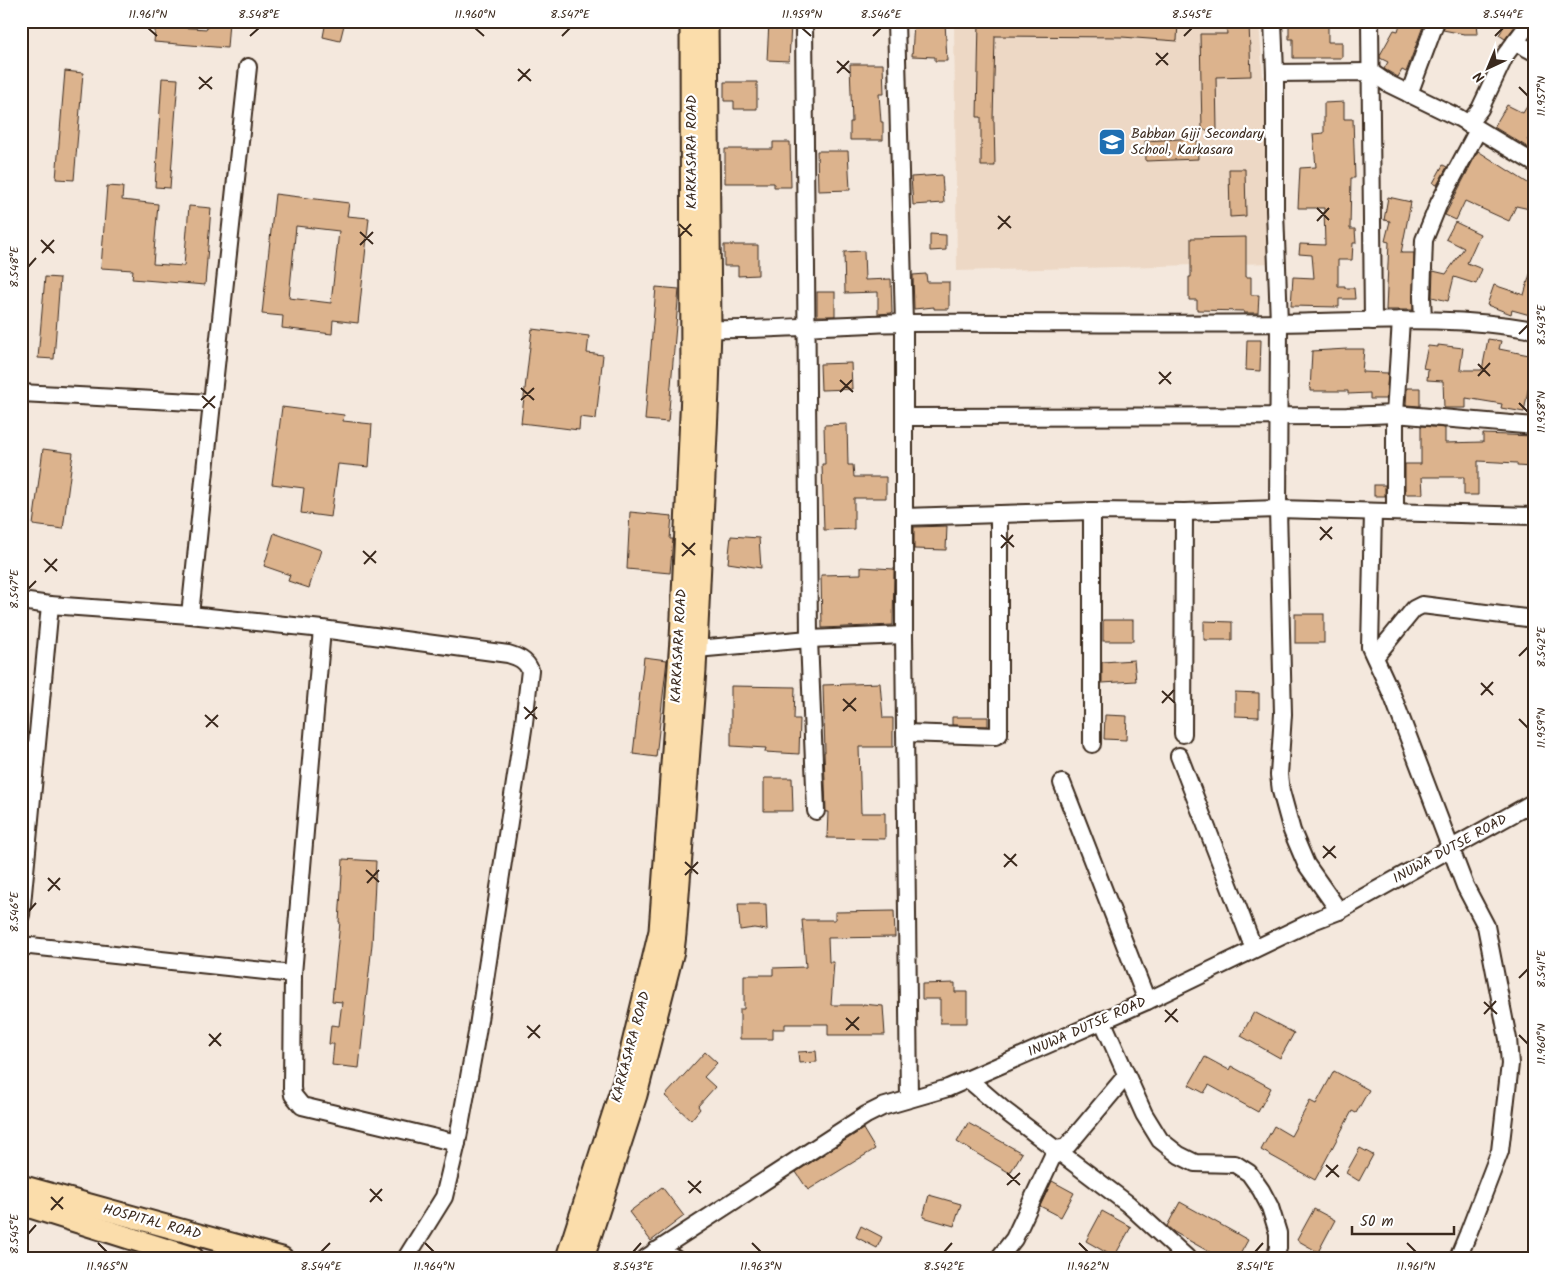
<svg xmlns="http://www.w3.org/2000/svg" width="1555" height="1279" font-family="Kalam,sans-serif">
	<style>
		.built { fill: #edd8c5 }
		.building { fill: #dcb38d; stroke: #3b2a1e; fill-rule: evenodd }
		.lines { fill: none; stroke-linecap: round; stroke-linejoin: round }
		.minor-casing { stroke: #3b2a1e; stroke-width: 20 }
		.major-casing { stroke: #3b2a1e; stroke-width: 25 }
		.minor { stroke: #fff; stroke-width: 16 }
		.major { stroke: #fbddab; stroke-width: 21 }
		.ticks { fill: none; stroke: #3b2a1e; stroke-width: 2 }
		.labels { text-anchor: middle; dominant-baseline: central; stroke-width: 4.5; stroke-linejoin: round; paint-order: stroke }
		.poi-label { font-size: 14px; fill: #3b2a1e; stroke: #fff; text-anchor: start }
		.street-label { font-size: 14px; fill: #3b2a1e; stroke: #fff }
		.neatline { fill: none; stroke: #3b2a1e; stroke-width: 2 }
		.ticks-label { font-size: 12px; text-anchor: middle; fill: #3b2a1e }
	</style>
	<rect width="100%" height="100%" fill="#f4e8dd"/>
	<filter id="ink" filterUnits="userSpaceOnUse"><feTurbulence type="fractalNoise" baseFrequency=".02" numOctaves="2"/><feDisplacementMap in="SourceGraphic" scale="10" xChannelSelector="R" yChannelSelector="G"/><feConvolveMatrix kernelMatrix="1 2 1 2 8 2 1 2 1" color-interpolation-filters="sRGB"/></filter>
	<g filter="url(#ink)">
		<path class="built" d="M954 21H1259L1276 263 957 271Z"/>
		<g class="building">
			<path d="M156 21H176L175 27 207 29V21H229L227 48 154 42Z"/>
			<path d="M326 21H345L340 41 323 37Z"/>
			<path d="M914 21H945L947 61H935V57L912 56Z"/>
			<path d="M979 21 1178 22 1177 41 1122 37 995 36 993 121H994L995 166H981V117H977Z"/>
			<path d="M1401 21H1425L1408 67 1406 72 1402 70 1398 77 1384 69 1388 62 1380 58V55L1394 30 1398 31Z"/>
			<path d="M1446 21H1477L1478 34H1464L1443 30Z"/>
			<path d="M1507 21 1516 25 1505 39 1499 35Z"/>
			<path d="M769 22 791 24 789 61 767 60Z"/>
			<path d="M1226 24H1249L1251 76 1216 77 1217 130H1202L1200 34H1227Z"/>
			<path d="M1289 25 1328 26V42H1342V58H1293V39H1289Z"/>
			<path d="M850 64H883L884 94H879L881 122H883V140H850V122H852Z"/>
			<path d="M65 71 83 73 74 180 56 179Z"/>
			<path d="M162 78 178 79 170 188 155 187Z"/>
			<path d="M724 82H757V109H734V101H724Z"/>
			<path d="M1534 95V129L1527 140 1534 141V151L1494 127 1507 105 1523 113Z"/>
			<path d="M1344 102V119H1353L1355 178H1351L1350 229H1355L1356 243H1353L1352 260H1338V286H1345V288H1354L1355 299H1339V307L1291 306 1293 277 1314 278 1312 255 1299 254 1300 244 1325 245 1324 208H1298L1300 168 1316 167 1313 134 1324 133V103Z"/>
			<path d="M1197 138 1198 159 1146 161 1145 141Z"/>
			<path d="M773 142H790L791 187H774V183H725V149H773Z"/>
			<path d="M817 151H848L850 190 818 191Z"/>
			<path d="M1478 151 1534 187V210L1516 206 1509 221 1465 201 1456 220 1445 215Z"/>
			<path d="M1443 165 1447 167 1437 185 1433 183Z"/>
			<path d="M1229 169H1245L1246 216 1230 217Z"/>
			<path d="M942 175 944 203 913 205 911 177Z"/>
			<path d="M107 186 123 187 122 200 158 204 153 264 184 266 189 206 211 208 205 285 132 279 133 270 101 268Z"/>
			<path d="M275 194 349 203 347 216 369 218 358 323 333 320 332 334 282 328 283 316 262 314ZM296 226 339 231 331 303 289 298Z"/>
			<path d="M1388 197 1411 202 1401 253H1414L1413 310H1386L1389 242 1385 241 1390 221 1384 220Z"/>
			<path d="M1455 222 1480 234 1467 263 1482 269 1476 284 1454 277 1448 301 1432 297 1433 271 1446 274 1464 248 1446 239Z"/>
			<path d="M930 234 946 235V250L930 251Z"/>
			<path d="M1246 237V277H1251V295H1259L1258 313H1244V311L1197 310V300H1189V277H1191V238Z"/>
			<path d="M724 245H758V275L738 276V266H724Z"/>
			<path d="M864 251 865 280 891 279 892 313 878 314V292L845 293 844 252Z"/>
			<path d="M926 274 927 282H949V309H934V307L914 309 913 275Z"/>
			<path d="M1530 274 1534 275V303L1530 315 1512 310 1511 314 1487 305 1494 285 1524 295Z"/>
			<path d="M45 277 60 278 54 359 38 358Z"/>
			<path d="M656 287 679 289 668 422 645 420Z"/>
			<rect x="817" y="292" width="18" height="24"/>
			<path d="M532 329 589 336 587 353 603 355 596 419 580 417 579 430 521 423Z"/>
			<path d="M1488 339 1501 341 1499 349 1534 356V380L1530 379 1524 412 1501 408 1502 404 1466 398V408H1444L1443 381 1427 380 1428 369 1423 368 1428 346 1438 347V345L1463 348 1460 370H1482Z"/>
			<path d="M1247 340H1261L1260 371 1246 370Z"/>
			<path d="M1347 349H1364L1362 372 1388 373 1386 399H1370V393L1348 394V391H1310L1312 351Z"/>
			<path d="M851 363 852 389 821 390 820 364Z"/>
			<path d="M1407 388H1420V406L1406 405Z"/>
			<path d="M282 407 344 415 343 421 372 424 369 467 338 464 331 517 301 513 304 488 272 484Z"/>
			<path d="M847 424 848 465H853L854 477H886V498H854V529L824 530 822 464H825L824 425Z"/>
			<path d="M1421 426 1445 428V443L1483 442V434L1533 436 1531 467 1517 466V463L1478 461V495H1464V477H1422L1423 494H1405V464H1421Z"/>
			<path d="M43 449 73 453 63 529 33 525Z"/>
			<rect x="1374" y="485" width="11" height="11"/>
			<path d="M630 512 672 516 670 539H673L670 573 627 569Z"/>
			<path d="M947 526 946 550 914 549V527Z"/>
			<path d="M274 533 321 550 309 588 288 581 290 575 264 566Z"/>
			<path d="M731 536 759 538 761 568 728 563Z"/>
			<path d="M861 567 894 569 893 625 822 628 821 575 861 574Z"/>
			<rect x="1295" y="614" width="29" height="29"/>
			<rect x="1103" y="620" width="30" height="21"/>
			<path d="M1204 621 1232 622V640H1204Z"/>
			<path d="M644 657 667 660 656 757 633 754Z"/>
			<path d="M1134 660 1136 681 1102 683V662Z"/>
			<path d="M880 683 883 718H893V747H859L861 813H885V839L827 838 828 812H826L824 752H825L823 685Z"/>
			<path d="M731 686 795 687 794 719H800L799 754 765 752 766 748 731 746Z"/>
			<path d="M1235 692 1259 693V717L1235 716Z"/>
			<path d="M1105 715 1127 716 1126 740 1104 739Z"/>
			<path d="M952 717H988V726L952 725Z"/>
			<path d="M764 778H792L793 811H764Z"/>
			<path d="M343 859 376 861 372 944 359 1068 332 1065 334 1044H329L331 1025 339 1026 342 1002 332 1001 340 922H339Z"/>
			<path d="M738 904H766L767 930 754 928 740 930Z"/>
			<path d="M894 911 895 937 828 938 829 962H834L831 1005H863V1004L883 1006 885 1035H828V1024H785V1029H773V1039H740V1009H744V975H773V968L806 967 802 920H835V912Z"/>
			<path d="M955 983V992H967V1023H940V999H922V984Z"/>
			<path d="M1254 1012 1294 1033 1280 1058 1241 1036Z"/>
			<path d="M816 1051 817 1062 799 1063 798 1052Z"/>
			<path d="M705 1052 717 1063 704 1077 715 1087 698 1106 700 1109 691 1120 665 1096Z"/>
			<path d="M1205 1057 1229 1070 1231 1066 1271 1088 1258 1112 1209 1085 1204 1093 1189 1085Z"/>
			<path d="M1334 1071 1369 1090 1356 1113 1352 1111 1315 1180 1261 1150 1274 1126 1291 1136 1310 1101 1316 1104Z"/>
			<path d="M968 1123 1022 1153 1010 1173 957 1142Z"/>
			<path d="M863 1129 875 1149 808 1190 796 1172Z"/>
			<path d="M1360 1148 1373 1155 1359 1181 1346 1173Z"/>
			<path d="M1052 1181 1074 1193 1061 1217 1040 1206Z"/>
			<path d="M662 1187 684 1216 651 1241 629 1212Z"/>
			<path d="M929 1195 961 1204 954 1226 923 1217Z"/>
			<path d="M1180 1202 1248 1240 1238 1258H1220L1174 1232 1167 1226Z"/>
			<path d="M1314 1209 1335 1220 1318 1252 1297 1240Z"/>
			<path d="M1102 1211 1131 1227 1114 1257 1086 1241Z"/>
			<path d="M861 1226 882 1237 877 1248 856 1237Z"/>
		</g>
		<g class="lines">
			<g class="minor-casing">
				<g id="minor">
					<path d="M804 21 809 639 816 811"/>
					<path d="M896 21 904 323V635L909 1099"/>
					<path d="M1273 21 1275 73V210L1279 323 1278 509 1283 714 1279 775 1281 791 1292 831 1306 864 1339 911"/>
					<path d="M1370 21 1373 321"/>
					<path d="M1515 42 1534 52"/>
					<path d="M1275 73 1371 72 1387 83 1459 118 1534 163"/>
					<path d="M1409 94 1436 21"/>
					<path d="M1468 124 1480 109 1506 54 1531 21"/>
					<path d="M1423 320 1422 297 1424 240 1439 203 1478 130"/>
					<path d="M700 329C768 331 837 324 905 323 1030 322 1154 325 1279 323 1364 322 1450 314 1534 330"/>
					<path d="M21 393 212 403 248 67"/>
					<path d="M904 417 1347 416 1395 414 1534 426"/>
					<path d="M1092 511V744"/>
					<path d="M1373 512 1370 647 1393 697 1465 886 1486 926 1508 1039 1510 1064 1500 1151 1468 1234 1458 1258"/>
					<path d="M1395 512V414L1401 320"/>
					<path d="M904 517 1092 511 1184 512 1278 509 1534 516"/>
					<path d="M21 601 50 605 21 915"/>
					<path d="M50 605 190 615 212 403"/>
					<path d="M190 615 322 629 508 654C518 657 526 660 530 670L524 723 477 1033 457 1143 444 1197 406 1258"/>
					<path d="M322 629 293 974 292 1088 293 1095 302 1106 457 1143"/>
					<path d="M685 650 809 639 904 635"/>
					<path d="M1375 657 1414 609 1422 605 1534 619"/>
					<path d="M905 733 995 736 999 734V514"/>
					<path d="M1183 734 1184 512"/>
					<path d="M1179 756 1254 949"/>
					<path d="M1062 783 1147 1001"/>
					<path d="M21 945 293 974"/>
					<path d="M1102 1020 1144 1114 1160 1140 1179 1155 1195 1163 1235 1164 1249 1173 1261 1190 1270 1207 1278 1233V1248L1275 1258"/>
					<path d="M968 1079 1005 1111 1128 1204 1187 1258"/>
					<path d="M655 1251 674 1258"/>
					<path d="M646 1258 866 1115 882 1107 948 1088 1147 1001 1313 921 1339 911 1534 802"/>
					<path d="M999 1258 1014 1239 1056 1149 1063 1148 1068 1145 1126 1076"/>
				</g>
			</g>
			<g class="major-casing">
				<g id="major">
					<path d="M21 1186 282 1258"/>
					<path d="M21 1204 193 1258"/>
					<path d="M567 1258 624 1081 660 931 681 639 692 393 691 21"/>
					<path d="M583 1258 636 1095 673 951 675 934 695 670 708 390 710 329 707 21"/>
				</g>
			</g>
			<use href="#minor" class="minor"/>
			<use href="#major" class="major"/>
		</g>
	</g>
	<path class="ticks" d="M148 28 157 36M475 28 484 36M802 28 811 36M250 36 259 28M562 36 570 28M873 36 881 28M1184 36 1192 28M1495 36 1503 28M1156 53 1168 65M837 61 850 73M1156 65 1168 53M518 69 531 81M837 73 849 61M199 77 212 89M518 81 530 69M1519 87 1528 96M199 89 212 77M1317 208 1329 220M998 216 1011 228M1317 221 1329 208M679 224 692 236M998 229 1010 216M360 232 373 244M679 237 691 224M41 240 54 253M360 245 373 232M42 253 54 240M28 267 36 258M1519 334 1528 325M1478 364 1490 376M1159 372 1171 384M1478 376 1490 363M840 380 853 392M1159 384 1171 372M521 388 534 400M840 392 852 380M202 396 215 408M521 400 534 388M1519 403 1528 412M203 408 215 396M1320 527 1332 539M1001 535 1014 547M1320 540 1332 527M682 543 695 555M1001 548 1013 535M363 551 376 563M682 556 695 543M44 559 57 571M364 564 376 551M45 572 57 559M28 589 36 581M1519 656 1528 647M1481 683 1493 695M1162 691 1175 703M1481 695 1493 682M843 699 856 711M1162 703 1174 690M524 707 537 719M843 711 856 698M205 715 218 727M525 719 537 707M1519 719 1528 728M206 727 218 715M1323 846 1336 858M1004 854 1017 866M1323 858 1335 846M685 862 698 874M1004 867 1016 854M366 870 379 882M685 875 698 862M48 878 60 890M367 883 379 870M48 891 60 878M28 912 36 903M1519 978 1528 969M1484 1002 1497 1014M1165 1010 1178 1022M1484 1014 1496 1001M846 1018 859 1030M1165 1022 1177 1009M527 1026 540 1038M846 1030 859 1017M209 1034 221 1046M1519 1035 1528 1044M528 1038 540 1025M209 1046 221 1033M1326 1165 1339 1177M1007 1173 1020 1185M1326 1177 1338 1165M688 1181 701 1193M1007 1185 1020 1173M370 1189 382 1201M689 1193 701 1181M51 1197 63 1209M370 1202 382 1189M51 1210 63 1197M28 1234 36 1225M98 1243 107 1252M425 1243 434 1252M752 1243 761 1252M1079 1243 1088 1252M1407 1243 1416 1252M321 1252 330 1243M633 1252 641 1243M944 1252 952 1243M1255 1252 1263 1243"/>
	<defs>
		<g id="school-square" transform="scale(1.4375)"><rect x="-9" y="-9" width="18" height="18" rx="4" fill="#1f6fb2" stroke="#fff"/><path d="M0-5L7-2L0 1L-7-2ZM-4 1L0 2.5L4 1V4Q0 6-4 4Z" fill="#fff"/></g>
	</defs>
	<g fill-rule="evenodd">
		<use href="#school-square" x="1112" y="142"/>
	</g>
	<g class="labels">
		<g class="poi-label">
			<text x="1131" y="134">Babban Giji Secondary<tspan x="1131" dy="16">School, Karkasara</tspan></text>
		</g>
		<g class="street-label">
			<text transform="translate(692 152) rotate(-90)">KARKASARA ROAD</text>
			<text transform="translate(679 646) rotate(-87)">KARKASARA ROAD</text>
			<text transform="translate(1450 849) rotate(-29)">INUWA DUTSE ROAD</text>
			<text transform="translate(1087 1027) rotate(-24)">INUWA DUTSE ROAD</text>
			<text transform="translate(631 1047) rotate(-75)">KARKASARA ROAD</text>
			<text transform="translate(152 1222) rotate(15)">HOSPITAL ROAD</text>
		</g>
	</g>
	<rect width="1555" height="1279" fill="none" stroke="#fff" stroke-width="55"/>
	<g transform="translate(1488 68) rotate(224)" stroke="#ffffff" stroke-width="4" paint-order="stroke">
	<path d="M0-4L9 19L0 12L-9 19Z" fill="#3b2a1e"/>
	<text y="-8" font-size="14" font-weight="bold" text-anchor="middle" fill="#3b2a1e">N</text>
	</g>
	<path d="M1352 1226v8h102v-8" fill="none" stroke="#3b2a1e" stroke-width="2.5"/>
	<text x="1360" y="1226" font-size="15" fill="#3b2a1e" stroke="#ffffff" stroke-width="4" paint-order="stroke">50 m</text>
	<rect x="28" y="28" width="1500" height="1224" class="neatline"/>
	<g class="ticks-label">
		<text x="148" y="18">11.961°N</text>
		<text x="259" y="18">8.548°E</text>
		<text x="475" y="18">11.960°N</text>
		<text x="570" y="18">8.547°E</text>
		<text x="802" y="18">11.959°N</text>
		<text x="881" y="18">8.546°E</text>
		<text x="1192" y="18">8.545°E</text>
		<text x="1503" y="18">8.544°E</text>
		<text transform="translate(1541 96) rotate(-90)" y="4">11.957°N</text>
		<text transform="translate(14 267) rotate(-90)" y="4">8.548°E</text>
		<text transform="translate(1541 325) rotate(-90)" y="4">8.543°E</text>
		<text transform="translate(1541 412) rotate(-90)" y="4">11.958°N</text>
		<text transform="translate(14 589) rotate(-90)" y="4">8.547°E</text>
		<text transform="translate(1541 647) rotate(-90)" y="4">8.542°E</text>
		<text transform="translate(1541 728) rotate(-90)" y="4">11.959°N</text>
		<text transform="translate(14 912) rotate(-90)" y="4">8.546°E</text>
		<text transform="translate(1541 969) rotate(-90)" y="4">8.541°E</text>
		<text transform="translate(1541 1044) rotate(-90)" y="4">11.960°N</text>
		<text transform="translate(14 1234) rotate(-90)" y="4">8.545°E</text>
		<text x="107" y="1270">11.965°N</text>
		<text x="321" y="1270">8.544°E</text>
		<text x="434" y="1270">11.964°N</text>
		<text x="633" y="1270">8.543°E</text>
		<text x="761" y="1270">11.963°N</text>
		<text x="944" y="1270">8.542°E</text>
		<text x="1088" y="1270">11.962°N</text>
		<text x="1255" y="1270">8.541°E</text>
		<text x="1416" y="1270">11.961°N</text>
	</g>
</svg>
